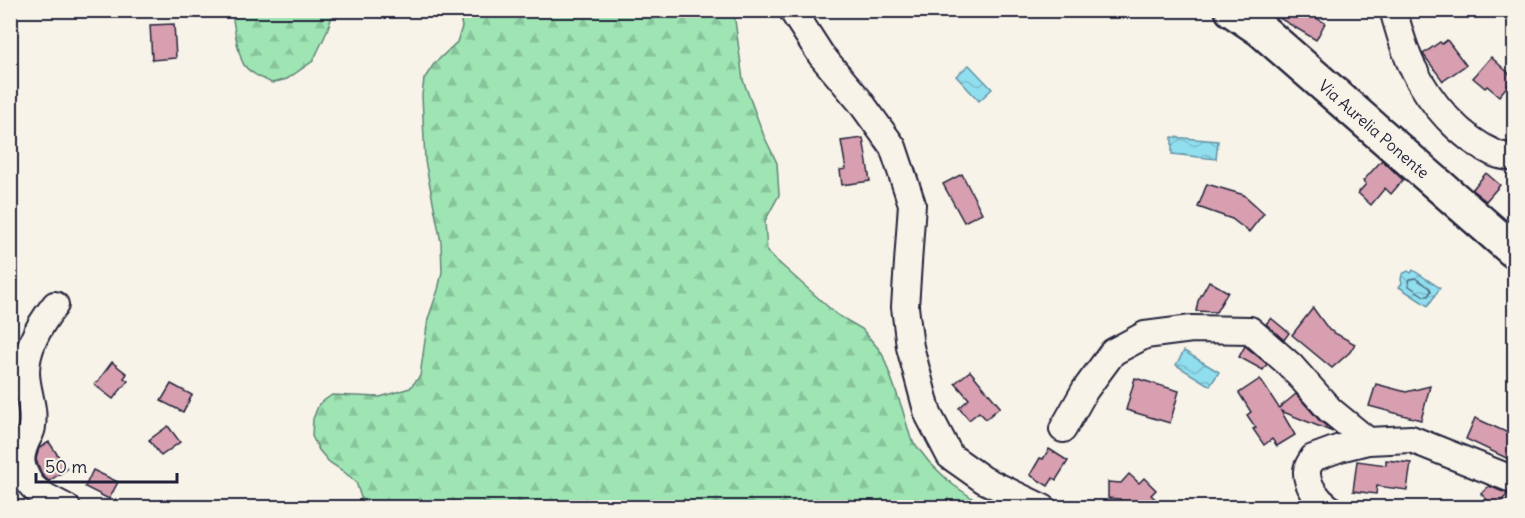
<svg xmlns="http://www.w3.org/2000/svg" width="1525" height="518" font-family="Delius,sans-serif">
	<style>
		.forest { fill: url(#forest-firs); stroke: #608477; stroke-width: 1.5 }
		.water { fill: url(#water-waves); stroke: #6493a6; stroke-width: 1.5 }
		.lines { fill: none; stroke-linecap: round; stroke-linejoin: round }
		.shore { stroke: #4e6d83; stroke-width: 1.5 }
		.building { fill: #d79fb0; stroke: #22223b; stroke-width: 1.5 }
		.minor-casing { stroke: #22223b; stroke-width: 30 }
		.major-casing { stroke: #22223b; stroke-width: 38 }
		.minor { stroke: #f7f3e8; stroke-width: 26 }
		.major { stroke: #f7f3e8; stroke-width: 33 }
		.labels { text-anchor: middle; dominant-baseline: central; stroke-width: 6; stroke-linejoin: round; paint-order: stroke }
		.street-label { font-size: 16px; fill: #22223b; stroke: #f7f3e8 }
	</style>
	<defs>
		<pattern id="forest-firs" width="22" height="20" patternUnits="userSpaceOnUse" patternTransform="scale(1.5)"><rect width="22" height="20" fill="#9ee5b3"/><path d="M5 1l3.5 6h-7zM16 11l3.5 6h-7z" fill="#88c49b"/></pattern>
		<pattern id="water-waves" width="16" height="10" patternUnits="userSpaceOnUse" patternTransform="scale(1.5)"><rect width="16" height="10" fill="#90deee"/><path d="M0 5q4-4 8 0t8 0" fill="none" stroke="#7cbecd"/></pattern>
	</defs>
	<rect width="100%" height="100%" fill="#f7f3e8"/>
	<filter id="ink" filterUnits="userSpaceOnUse"><feTurbulence type="fractalNoise" baseFrequency=".0167" numOctaves="2"/><feDisplacementMap in="SourceGraphic" scale="12" xChannelSelector="R" yChannelSelector="G"/><feConvolveMatrix kernelMatrix="1 2 1 2 8 2 1 2 1" color-interpolation-filters="sRGB"/></filter>
	<g filter="url(#ink)">
		<g class="forest">
			<path d="M233 10H334V11L325 36 313 61 287 79 272 83C264 79 250 74 244 65 237 53 235 29 232 14Z"/>
			<path d="M459 11H732L735 20 743 80 764 136 777 163 779 195 765 221 767 252 836 314 862 329 882 353 902 408 911 439 929 462 952 484 985 507H364L356 482 343 471 329 462 319 450 312 436 313 419 319 404 332 395 380 397 410 388 420 376 428 319 438 290 442 272 441 242 425 161 422 95 424 79 434 64 457 42 462 27Z"/>
		</g>
		<g class="water">
			<path d="M969 65 992 89 979 101 956 76Z"/>
			<path d="M1172 137 1218 141 1216 159 1172 154Z"/>
			<path d="M1413 270 1440 288 1428 306 1399 287 1402 283 1401 280 1402 274 1408 271 1411 273Z"/>
			<path d="M1184 351 1219 372 1210 386 1176 365Z"/>
		</g>
		<g class="lines">
			<path class="shore" d="M1409 279 1415 278 1430 288 1431 291 1428 296H1424L1409 286 1408 281Z"/>
		</g>
		<g class="building">
			<path d="M1266 10H1303L1325 23 1316 40Z"/>
			<path d="M174 24 176 58 152 60 150 25Z"/>
			<path d="M1447 40 1466 65 1443 81 1423 54 1440 42 1442 44Z"/>
			<path d="M1491 57 1514 78 1499 96 1487 86 1485 88 1473 78Z"/>
			<path d="M863 138 870 181 842 185 840 170 846 169 841 141Z"/>
			<path d="M1382 160 1403 180 1391 194 1385 188 1371 205 1358 193 1366 184 1363 181Z"/>
			<path d="M1486 173 1500 185 1486 201 1472 190Z"/>
			<path d="M962 174 982 213 964 222 943 184Z"/>
			<path d="M1207 184 1244 195 1264 213 1249 232 1232 219 1198 207Z"/>
			<path d="M1209 281 1228 292 1216 312 1196 311 1198 301Z"/>
			<path d="M1313 308 1329 330 1355 344 1350 352 1332 368 1292 335Z"/>
			<path d="M1271 318 1289 333 1284 340 1266 324Z"/>
			<path d="M1245 346 1267 364 1263 370 1239 357Z"/>
			<path d="M112 362 127 374 124 378 128 381 113 399 95 385Z"/>
			<path d="M970 371 1000 407 986 419 979 412 969 420 959 408 969 399 955 383Z"/>
			<path d="M1135 378 1179 391 1170 423 1126 410Z"/>
			<path d="M1260 379 1279 408 1296 394 1319 420 1333 432 1281 411 1295 435 1277 446 1272 439 1264 445 1253 429 1256 428 1247 415 1251 412 1239 393Z"/>
			<path d="M171 384 192 395 183 412 161 401Z"/>
			<path d="M1376 384 1406 392 1430 386 1421 420 1369 406Z"/>
			<path d="M1475 418 1515 436V462L1466 439Z"/>
			<path d="M168 426 180 442 161 456 149 440Z"/>
			<path d="M49 442 67 469 49 481 42 475 36 459 39 448Z"/>
			<path d="M1049 449 1068 461 1056 480 1053 478 1048 486 1030 475 1040 458 1043 459Z"/>
			<path d="M1386 460 1411 463 1407 490 1377 486 1376 494 1353 491 1357 461 1386 465Z"/>
			<path d="M93 470 118 482 109 499 85 487Z"/>
			<path d="M1129 474 1139 483 1144 478 1156 490 1151 495 1164 507H1121L1120 499 1108 498V482L1121 483Z"/>
			<path d="M1489 486 1508 494 1495 507 1481 494Z"/>
		</g>
		<g class="lines">
			<g class="minor-casing">
				<g id="minor">
					<path d="M792 10 821 55 859 100 893 147 912 204 905 307 910 347 928 414 950 456 984 480 1043 508"/>
					<path d="M1393 10C1399 29 1404 51 1413 68 1430 103 1460 138 1496 154 1502 156 1509 157 1514 158"/>
					<path d="M55 305C40 324 26 347 26 372 26 390 35 407 32 426 32 431 29 435 27 439 20 455 19 463 27 478 34 494 53 500 67 508"/>
					<path d="M1063 429 1085 390 1113 352 1145 335 1192 329 1250 330 1290 365 1330 410 1368 441"/>
					<path d="M1329 508C1318 500 1306 485 1307 471 1307 466 1311 462 1313 458L1340 448 1368 441 1411 439 1514 480"/>
				</g>
			</g>
			<g class="major-casing">
				<path id="major" d="M1232 10 1260 29 1514 251"/>
			</g>
			<use href="#minor" class="minor"/>
			<use href="#major" class="major"/>
		</g>
	</g>
	<g class="labels">
		<g class="street-label">
			<text transform="translate(1374 129) rotate(41)">Via Aurelia Ponente</text>
		</g>
	</g>
	<rect width="1525" height="518" fill="none" stroke="#f7f3e8" stroke-width="36"/>
	<rect x="18" y="18" width="1489" height="482" fill="none" stroke="#22223b" stroke-width="2" filter="url(#ink)"/>
	<path d="M36 473v9h141v-9" fill="none" stroke="#22223b" stroke-width="3"/>
	<text x="45" y="473" font-size="18" fill="#22223b" stroke="#f7f3e8" stroke-width="4.5" paint-order="stroke">50 m</text>
</svg>
